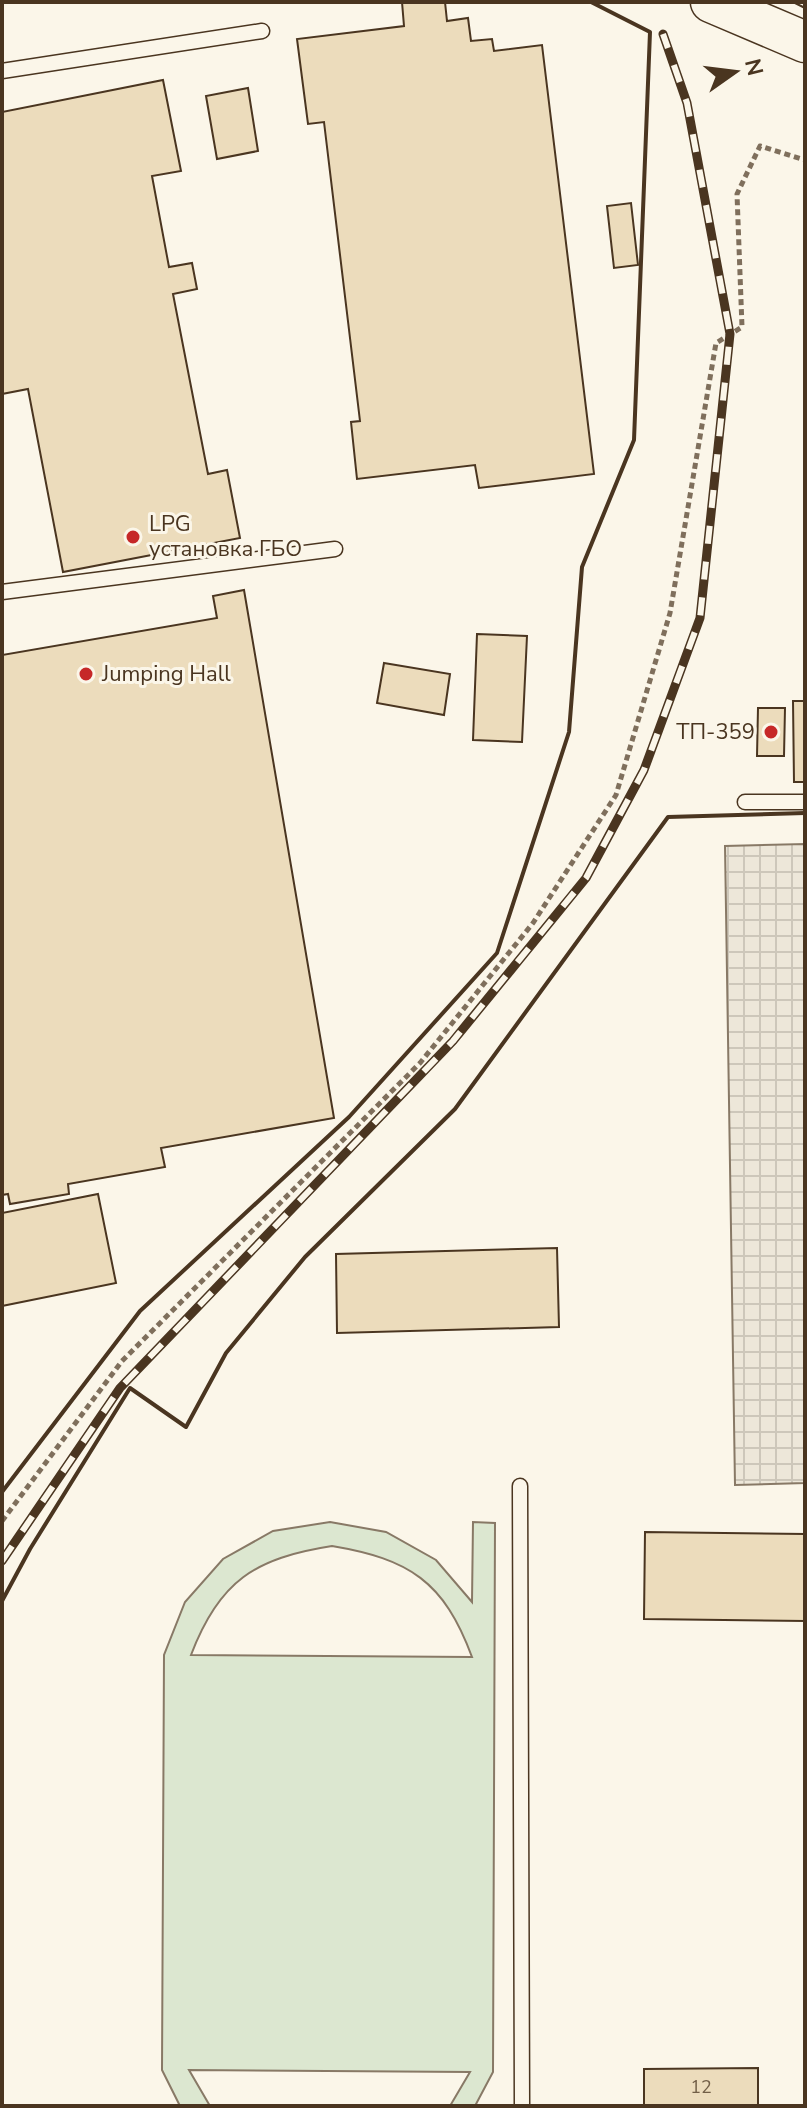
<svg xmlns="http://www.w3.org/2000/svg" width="807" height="2108" font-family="'Nunito Sans',sans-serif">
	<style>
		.pitch { fill: #dce7d0; stroke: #887966; stroke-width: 2; fill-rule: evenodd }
		.plaza { fill: url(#plaza-grid); stroke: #887966; stroke-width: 2 }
		.building { fill: #ecdcbc; stroke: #4a3520; stroke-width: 2 }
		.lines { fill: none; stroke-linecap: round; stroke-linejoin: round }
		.service-casing { stroke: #4a3520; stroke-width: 17 }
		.secondary-casing { stroke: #4a3520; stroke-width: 43 }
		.path { stroke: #7f6f5c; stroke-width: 5; stroke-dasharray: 6 4; stroke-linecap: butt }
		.service { stroke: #fbf6e9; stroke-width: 14 }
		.secondary { stroke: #fbf6e9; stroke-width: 40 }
		.tram { stroke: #4a3520; stroke-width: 2 }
		.rail-casing { stroke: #4a3520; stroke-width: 9 }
		.rail { stroke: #fbf6e9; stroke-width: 6; stroke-dasharray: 18; stroke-linecap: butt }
		.wall { stroke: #4a3520; stroke-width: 4 }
		.poi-dot { fill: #c62828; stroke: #fbf6e9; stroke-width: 3 }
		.labels { text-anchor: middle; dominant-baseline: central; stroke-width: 6; stroke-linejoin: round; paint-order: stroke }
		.number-label { font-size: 18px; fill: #725f47 }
		.poi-label { font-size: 22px; fill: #4a3520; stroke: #fbf6e9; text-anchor: start }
	</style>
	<defs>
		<pattern id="plaza-grid" width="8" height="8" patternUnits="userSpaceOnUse" patternTransform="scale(2)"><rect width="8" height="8" fill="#ede7d9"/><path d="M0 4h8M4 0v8" fill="none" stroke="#cdc7ba"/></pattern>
	</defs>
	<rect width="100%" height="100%" fill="#fbf6e9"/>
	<path class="pitch" d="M330 1522 386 1532 436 1560 472 1602 473 1522 495 1523 493 2072 475 2106H450L470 2072 189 2070 210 2106H180L162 2070 164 1655 185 1602 223 1559 273 1531ZM332 1546C409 1559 444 1581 472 1657L191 1655C219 1581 255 1558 332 1546Z"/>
	<path class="plaza" d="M805 844V1483L735 1485 725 846Z"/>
	<g class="building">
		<path d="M402 2H445L447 21 468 18 471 41 492 39 494 51 542 45 594 474 479 488 475 465 357 479 351 422 360 421 324 122 308 124 297 39 404 26Z"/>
		<path d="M163 80 181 171 152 176 169 267 192 263 197 289 173 294 208 474 227 470 240 538 63 572 28 389 2 394V112Z"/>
		<path d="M248 88 258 151 217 159 206 96Z"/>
		<path d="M631 203 638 265 614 268 607 206Z"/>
		<path d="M244 590 334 1118 161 1148 165 1167 68 1184 69 1194 10 1204 8 1194 2 1195V655L217 618 213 596Z"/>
		<path d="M477 634 527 636 522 742 473 740Z"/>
		<path d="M384 663 450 674 444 715 377 703Z"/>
		<path d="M793 701H805V782H794Z"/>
		<path d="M758 708H785L784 756H757Z"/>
		<path d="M98 1194 116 1283 2 1306V1213Z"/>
		<path d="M557 1248 559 1327 337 1333 336 1254Z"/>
		<path d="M645 1532 805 1534V1621L644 1619Z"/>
		<path d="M758 2068V2106H644V2069Z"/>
	</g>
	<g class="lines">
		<g class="service-casing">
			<g id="service">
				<path d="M2 71 262 31"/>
				<path d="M2 592 335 549"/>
				<path d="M745 802H805"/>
				<path d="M520 1486 522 2106"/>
			</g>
		</g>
		<g class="secondary-casing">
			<path id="secondary" d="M711 2 805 42"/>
		</g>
		<path class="path" d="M2 1521 122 1361 420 1063 533 923 616 795 670 613 716 343 742 327 737 194 760 146 805 160"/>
		<use href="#service" class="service"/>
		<use href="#secondary" class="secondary"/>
		<path class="tram" d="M793 2 805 8"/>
		<g class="rail-casing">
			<path id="rail" d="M2 1561 120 1388 453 1041 586 878 644 770 700 618 730 334 687 103 663 34"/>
		</g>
		<use href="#rail" class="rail"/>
		<g class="wall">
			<path d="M2 1492 140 1311 349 1117 497 953 569 732 582 567 634 440 650 32 591 2"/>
			<path d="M2 1601 30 1549 130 1388 186 1427 226 1353 305 1257 455 1109 668 817 805 813"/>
		</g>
	</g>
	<g class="poi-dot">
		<circle cx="133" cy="537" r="8"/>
		<circle cx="86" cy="674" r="8"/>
		<circle cx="771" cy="732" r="8"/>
	</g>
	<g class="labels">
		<g class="number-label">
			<text x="701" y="2087">12</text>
		</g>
		<g class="poi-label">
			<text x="149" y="524">LPG<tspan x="149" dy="25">установка ГБО</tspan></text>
			<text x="102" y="674">Jumping Hall</text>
			<text x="755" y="732" text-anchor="end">ТП-359</text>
		</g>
	</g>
	<rect width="807" height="2108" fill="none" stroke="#4a3520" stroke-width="8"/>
	<g transform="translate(735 72) rotate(76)" stroke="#fbf6e9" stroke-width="6" paint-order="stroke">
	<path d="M0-6L14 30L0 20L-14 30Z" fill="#4a3520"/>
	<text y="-12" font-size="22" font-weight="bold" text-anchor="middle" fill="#4a3520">N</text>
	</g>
</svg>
